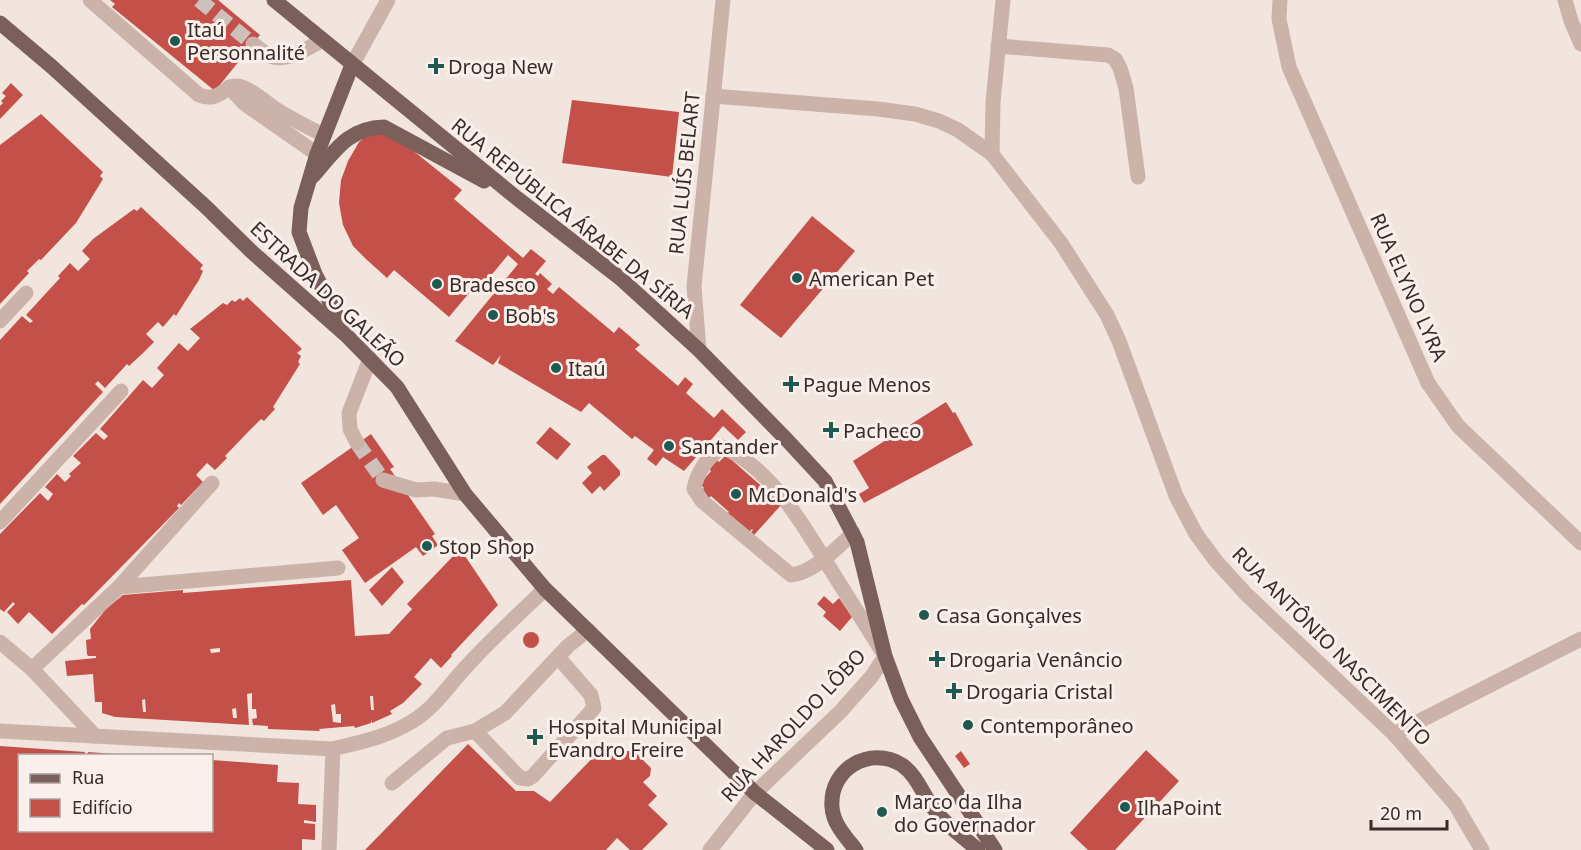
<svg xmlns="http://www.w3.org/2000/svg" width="1581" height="850" font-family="'Noto Sans',sans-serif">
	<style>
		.building { fill: #c4504a; fill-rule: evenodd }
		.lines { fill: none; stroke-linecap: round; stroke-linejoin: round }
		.minor-tunnel { stroke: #cdc0ba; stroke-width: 15; stroke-dasharray: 15 8; stroke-linecap: butt }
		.minor { stroke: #cbb3aa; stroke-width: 15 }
		.major { stroke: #7a5f5b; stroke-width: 15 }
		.poi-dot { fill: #1f5952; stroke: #faf0eb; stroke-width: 2 }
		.labels { text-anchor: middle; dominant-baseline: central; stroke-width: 6; stroke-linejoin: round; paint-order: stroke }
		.poi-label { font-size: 20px; fill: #382b29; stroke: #faf0eb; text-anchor: start }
		.street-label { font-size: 20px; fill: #382b29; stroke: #faf0eb }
	</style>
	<rect width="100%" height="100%" fill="#f2e5de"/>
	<g class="building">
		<path d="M110 0H218L260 35 215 91 112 7 115 4Z"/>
		<path d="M11 83 23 95 0 119V106L3 103 1 101 6 96 2 93Z"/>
		<path d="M572 100 679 112 672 177 562 163Z"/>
		<path d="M41 114 103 172 100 176 103 179 76 223 41 260 39 259 27 271 29 273 0 304V145Z"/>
		<path d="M390 132 462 190 454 199 523 258 531 249 546 261 535 274 538 276 540 273 552 284 547 289 553 294 559 287 614 333 619 327 640 345 635 349 678 386 685 377 693 384 686 393 714 418 722 409 746 432 738 440 723 426 684 471 663 457 656 466 647 459 654 450 635 436 632 439 589 403 581 412 498 363 501 355 493 365 455 341 518 264 508 255 479 290 475 286 449 317 394 270 387 278 367 260 353 246 343 225 339 203 341 180 348 161 359 142 368 134Z"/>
		<path d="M141 207 203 265 200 269 203 271 199 280 176 316 174 314 163 327 158 322 146 334 154 342 142 354 129 366 127 364 105 388 98 381 95 384 103 392 0 504V340L22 316 30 323 33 321 26 315 60 278 58 276 70 263 78 271 90 259 82 251 93 239 134 209 137 211Z"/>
		<path d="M812 216 855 251 781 338 740 305Z"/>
		<path d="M247 297 302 349 297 353 301 356 298 362 300 364 273 407 275 409 264 421 261 419 248 432 225 456 227 458 215 470 207 463 196 475 203 482 181 505 179 503 177 506 179 508 84 605 82 604 52 634 29 612 18 624 7 612 15 604 13 602 4 612 0 609V534L40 493 48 501 53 494 45 487 57 474 65 482 71 476 69 474 81 463 73 456 96 433 104 440 108 436 100 429 143 380 152 388 164 375 157 368 179 343 188 351 200 338 190 329 223 303 227 305 232 300 235 302 240 298 243 301Z"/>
		<path d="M946 402 953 413 955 412 973 445 864 503 859 494 869 488 853 461Z"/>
		<path d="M550 427 571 444 557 460 536 443Z"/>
		<path d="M371 434 394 467 390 469 435 534 432 536 438 545 423 556 416 547 365 583 342 550 359 538 336 505 323 515 301 483Z"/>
		<path d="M710 453 719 462 726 455 782 504 754 535 751 532 753 530 752 529 748 533 733 519 734 516 730 521 725 516 729 512 711 496 708 499 700 493 704 488 700 484 711 471 701 462Z"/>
		<path d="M602 455H605L620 471V475L604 491 600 486 592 494 582 483 592 473 587 467Z"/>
		<path d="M459 550H461L498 605 451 655 452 656 441 668 431 658 414 677 422 684 403 703 390 711 392 714 372 723V720L371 723 355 728 354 726 319 729 320 731 268 729V726L253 725 252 719 257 718 256 709H252V693L247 694 249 725 115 717 102 713V702H95L93 674 67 676 65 661 96 658V656H88L87 654 86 640 91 639 90 629 106 609 123 595 183 590V593L351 580 355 636 389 634 412 609 407 604ZM220 648V652L211 653 210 649ZM370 696H373L374 710H371ZM145 699 146 712H143L142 700ZM335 704 336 714H341V723L333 722 331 705ZM236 708 237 718H233L232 709Z"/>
		<path d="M392 567 404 582 382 606 369 590Z"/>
		<path d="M824 596 833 604 839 598 852 617 840 631 823 616 826 612 817 604Z"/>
		<circle cx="531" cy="640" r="8"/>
		<path d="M468 744 516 791H534L550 802 605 745 619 759 627 751H634L651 768 650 776 643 782 657 796 648 805 668 824 642 850H630L617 838 606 850H365Z"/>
		<path d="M0 746 85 752 84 756H20V831H212V760L278 765 277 782 299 783 298 804 316 805V822L304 820V823L315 824V840L302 839V850H0Z"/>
		<path d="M1146 750 1179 781 1115 850H1088L1070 833Z"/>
		<path d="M961 751 970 764 964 768 955 756Z"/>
		<path d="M88 752 116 754 115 756H88Z"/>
	</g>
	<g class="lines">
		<g class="minor-tunnel">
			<path d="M199 0 253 44"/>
			<path d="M357 443 383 480"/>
		</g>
		<g class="minor">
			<path d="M90 0 199 95C222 104 225 81 242 87 254 91 264 101 274 108 290 118 307 127 324 135"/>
			<path d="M1280 0 1279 19 1289 67 1428 383 1458 426 1581 543"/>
			<path d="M1565 0 1571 21 1581 44"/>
			<path d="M253 44C259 48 266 55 273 57 290 61 309 47 323 40"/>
			<path d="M998 46 1108 55 1115 59 1120 68 1126 88 1138 177"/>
			<path d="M352 65 388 0"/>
			<path d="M229 87 245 104 317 154"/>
			<path d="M713 96 878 109 915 114 939 121 958 130 992 154 1061 243 1107 315 1119 341 1176 496 1196 534 1216 561 1246 594 1394 734 1455 804 1482 850"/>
			<path d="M992 154 993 102 1003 0"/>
			<path d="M0 321 26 293"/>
			<path d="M699 350 694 286 723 0"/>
			<path d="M357 443 350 429 349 413 370 359"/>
			<path d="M383 480 416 490 434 489 465 494"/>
			<path d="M0 522 121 391"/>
			<path d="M119 587 338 568"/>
			<path d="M0 642 32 669 95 736"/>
			<path d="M32 669 119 587 212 483"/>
			<path d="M0 731 333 749C360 742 387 737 411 722 434 709 448 686 466 667 490 640 518 615 545 589"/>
			<path d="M475 731 520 778 528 779 533 776 594 708 591 695 558 657"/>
			<path d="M1394 734 1581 639"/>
			<path d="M392 783 447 738 475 731 505 713 568 646 588 630"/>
			<path d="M329 850 333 749"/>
			<path d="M710 850 755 793 840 712 872 676 885 656C867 627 849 599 831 570 803 525 773 470 723 447 708 456 697 472 694 489L702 501 791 575C813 573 837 548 853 533"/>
		</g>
		<g class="major">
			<path d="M274 0 518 199 620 278 699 350 787 440 825 481 857 542 885 656 901 699 920 737 995 850"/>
			<path d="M0 23 51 66 206 207 252 252 348 337 397 387 465 494 545 589 755 793 827 850"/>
			<path d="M313 176C335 151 348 128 384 127L484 181"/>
			<path d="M344 329 315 274 299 232 301 208 317 154 352 65"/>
			<path d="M856 850C846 837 833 824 832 807 829 769 870 745 902 765 918 776 924 798 937 813 948 827 965 838 978 850"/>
		</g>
	</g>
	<g class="poi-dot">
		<circle cx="175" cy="41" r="6"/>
		<path d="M433 57h6v6h6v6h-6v6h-6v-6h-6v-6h6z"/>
		<circle cx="797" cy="278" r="6"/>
		<circle cx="437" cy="284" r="6"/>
		<circle cx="493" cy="315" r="6"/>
		<circle cx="556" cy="368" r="6"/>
		<path d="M788 375h6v6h6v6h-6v6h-6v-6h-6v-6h6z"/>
		<path d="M828 421h6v6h6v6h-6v6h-6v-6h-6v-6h6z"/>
		<circle cx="669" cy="446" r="6"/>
		<circle cx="736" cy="494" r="6"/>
		<circle cx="427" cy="546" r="6"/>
		<circle cx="924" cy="615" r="6"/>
		<path d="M934 650h6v6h6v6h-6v6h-6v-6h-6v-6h6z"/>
		<path d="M951 682h6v6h6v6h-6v6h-6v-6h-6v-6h6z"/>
		<circle cx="968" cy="725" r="6"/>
		<path d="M532 728h6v6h6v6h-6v6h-6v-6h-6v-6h6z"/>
		<circle cx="1125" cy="807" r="6"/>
		<circle cx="882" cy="812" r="6"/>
	</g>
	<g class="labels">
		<g class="poi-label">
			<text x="187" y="29">Itaú<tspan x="187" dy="23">Personnalité</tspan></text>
			<text x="448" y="66">Droga New</text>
			<text x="809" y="278">American Pet</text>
			<text x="449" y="284">Bradesco</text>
			<text x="505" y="315">Bob's</text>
			<text x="568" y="368">Itaú</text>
			<text x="803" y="384">Pague Menos</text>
			<text x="843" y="430">Pacheco</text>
			<text x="681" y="446">Santander</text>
			<text x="748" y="494">McDonald's</text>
			<text x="439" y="546">Stop Shop</text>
			<text x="936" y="615">Casa Gonçalves</text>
			<text x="949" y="659">Drogaria Venâncio</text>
			<text x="966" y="691">Drogaria Cristal</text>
			<text x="980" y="725">Contemporâneo</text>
			<text x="548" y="726">Hospital Municipal<tspan x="548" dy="23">Evandro Freire</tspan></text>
			<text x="894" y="801">Marco da Ilha<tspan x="894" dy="23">do Governador</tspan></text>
			<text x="1137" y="807">IlhaPoint</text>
		</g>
		<g class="street-label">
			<text transform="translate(684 173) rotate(-84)">RUA LUÍS BELART</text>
			<text transform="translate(573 218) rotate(39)">RUA REPÚBLICA ÁRABE DA SÍRIA</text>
			<text transform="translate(1409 287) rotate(66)">RUA ELYNO LYRA</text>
			<text transform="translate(328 294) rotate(43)">ESTRADA DO GALEÃO</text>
			<text transform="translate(1332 646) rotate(45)">RUA ANTÔNIO NASCIMENTO</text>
			<text transform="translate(793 725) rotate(-47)">RUA HAROLDO LÔBO</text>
		</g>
	</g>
	<rect x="18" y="754" width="195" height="78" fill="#faf0eb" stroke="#aca19d" stroke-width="1.5"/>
	<rect x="30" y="774" width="30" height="9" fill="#7a5f5b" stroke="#aca19d" stroke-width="1.5"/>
	<text x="72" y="784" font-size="18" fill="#382b29">Rua</text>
	<rect x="30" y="799" width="30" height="18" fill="#c4504a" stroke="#aca19d" stroke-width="1.5"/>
	<text x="72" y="814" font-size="18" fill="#382b29">Edifício</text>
	<path d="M1371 820v9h76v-9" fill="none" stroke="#382b29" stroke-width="3"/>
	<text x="1380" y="820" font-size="18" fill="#382b29" stroke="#faf0eb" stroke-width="4.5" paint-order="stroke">20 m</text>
</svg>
